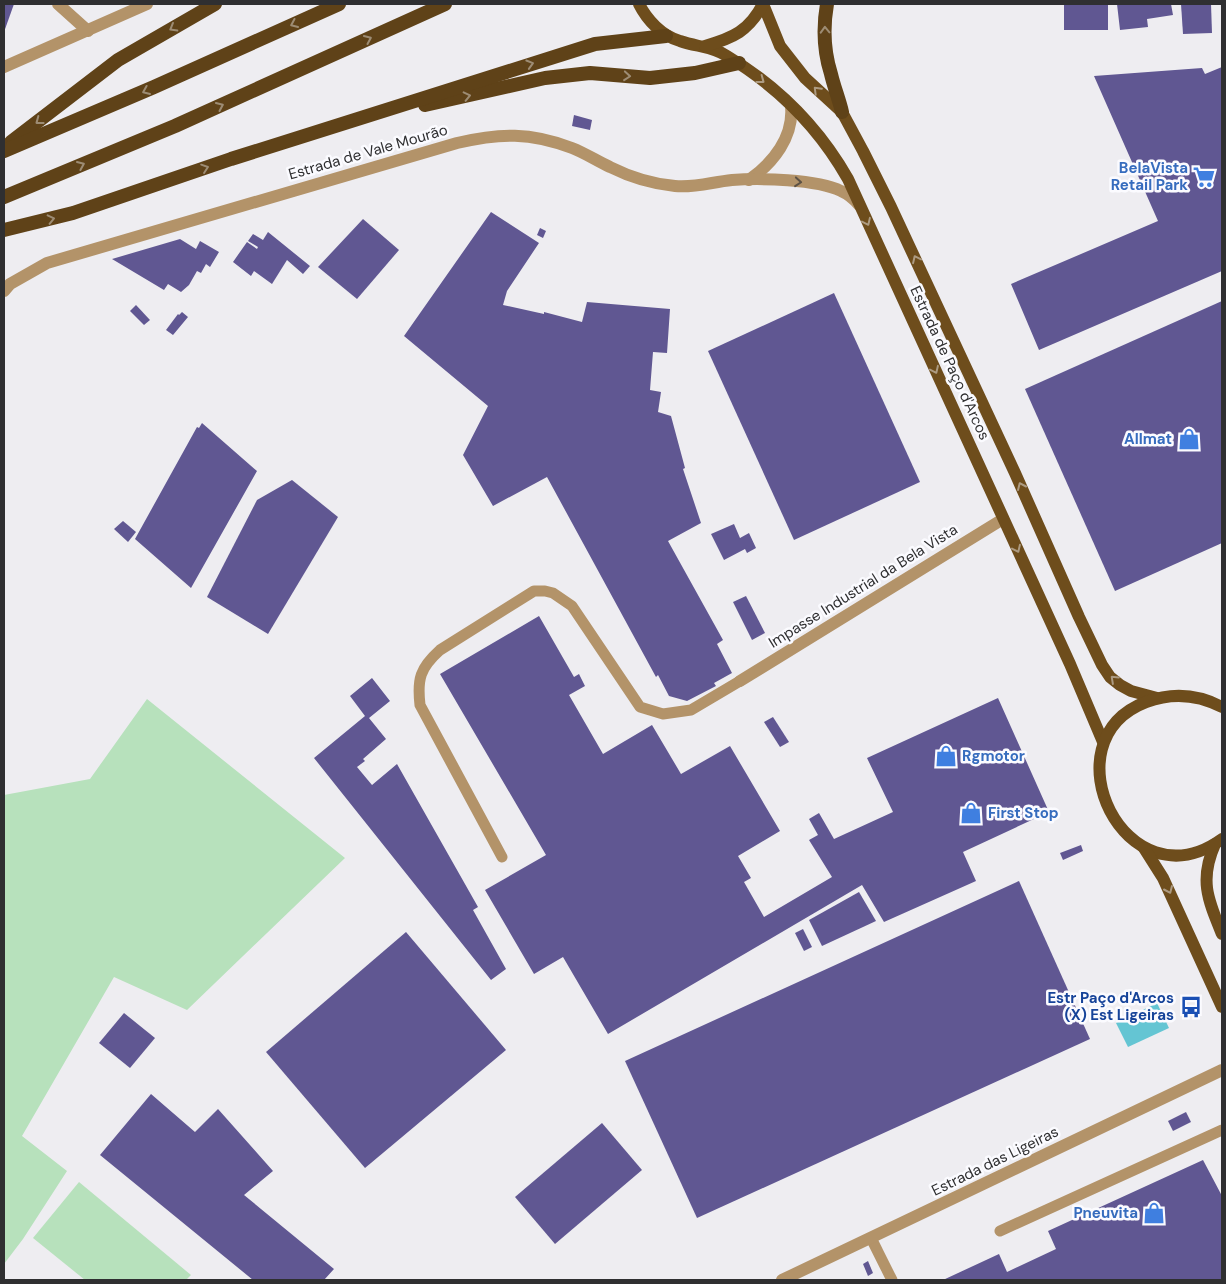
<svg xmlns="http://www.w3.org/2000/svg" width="1226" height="1284" font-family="'DM Sans',sans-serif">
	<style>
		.green { fill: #b7e1bc }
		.water { fill: #64c5d3 }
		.building { fill: #605792 }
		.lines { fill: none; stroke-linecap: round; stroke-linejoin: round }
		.service { stroke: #b39369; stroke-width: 11 }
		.minor { stroke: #b39369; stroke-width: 12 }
		.tertiary { stroke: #b39369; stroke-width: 12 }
		.primary { stroke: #6e4d1c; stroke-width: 12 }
		.trunk { stroke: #5f4218; stroke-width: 14 }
		.oneway { stroke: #9d8c74 }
		.oneway2 { stroke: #ad9b82 }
		.oneway3 { stroke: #5d5245 }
		.labels { text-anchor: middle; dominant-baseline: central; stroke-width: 5; stroke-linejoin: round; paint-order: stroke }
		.street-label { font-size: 15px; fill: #2f2f31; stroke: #fbfbff }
		.shop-label { font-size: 15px; font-weight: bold; fill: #366cbe; stroke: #fbfbff; text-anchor: end }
		.transit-label { font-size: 15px; font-weight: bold; fill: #164399; stroke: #fbfbff; text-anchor: end }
	</style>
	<rect width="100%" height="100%" fill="#eeedf1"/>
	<g class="green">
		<path d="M147 699 345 858 187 1010 114 977 22 1136 67 1171 23 1239 4 1264V795L90 779Z"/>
		<path d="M79 1182 191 1275 186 1280H85L33 1238Z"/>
	</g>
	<path class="water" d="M1157 1003 1169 1028 1128 1047 1116 1023Z"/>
	<g class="building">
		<path d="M4 4H14L4 32Z"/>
		<rect x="1064" y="4" width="44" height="26"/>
		<path d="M1117 4H1171L1173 15 1147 19 1148 27 1120 30Z"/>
		<path d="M1181 4H1211L1212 33 1183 34Z"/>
		<path d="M1222 67V271L1039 350 1011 284 1158 221 1094 76 1202 68 1205 74Z"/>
		<path d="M574 115 592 120 590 130 572 126Z"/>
		<path d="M491 212 539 243 507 291 503 305 544 314V312L582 322 587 302 670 309 667 353 653 352 650 390 661 392 658 412 671 416 685 468 683 469 701 523 668 541 723 640 717 644 732 673 714 683 716 686 687 701 669 696 658 675 656 677 547 477 493 506 463 455 488 406 404 336Z"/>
		<path d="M363 219 399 250 357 299 318 267Z"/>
		<path d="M540 228 546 231 543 238 537 235Z"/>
		<path d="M268 232 310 266 303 274 287 260 272 284 254 271 251 276 233 262 247 242 257 249 258 247 248 241 253 234 263 240Z"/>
		<path d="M180 239 196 249 200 241 219 252 210 267 206 264 201 273 197 271 189 285 181 292 168 284 164 290 112 259Z"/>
		<path d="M834 293 920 482 794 540 708 351Z"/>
		<path d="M1222 301V543L1115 591 1025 389Z"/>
		<path d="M136 305 150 320 144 325 130 311Z"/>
		<path d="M182 312 188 317 173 335 166 330 178 314 179 315Z"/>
		<path d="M202 423 257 471 191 588 135 539 197 427 199 428Z"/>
		<path d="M292 480 338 517 268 634 207 597 257 500Z"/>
		<path d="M123 521 136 532 128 542 114 529Z"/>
		<path d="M734 524 740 538 749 533 756 548 747 553 745 549 724 560 711 534Z"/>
		<path d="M746 596 765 633 752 640 733 602Z"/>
		<path d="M539 616 574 677 579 674 585 686 569 695 603 754 652 725 681 774 730 746 780 831 738 856 751 878 744 882 764 917 832 877 809 840 818 835 809 819 819 813 834 839 893 812 867 758 998 698 1049 812 963 852 976 881 884 922 862 885 608 1034 563 957 534 974 485 890 546 855 440 674Z"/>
		<path d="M372 678 390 701 369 718 386 739 363 759 365 761 357 767 372 785 397 764 478 907 473 910 506 969 491 980 314 758 365 716 350 696Z"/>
		<path d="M773 717 789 742 780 747 764 722Z"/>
		<path d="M1081 845 1083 851 1063 860 1060 853Z"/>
		<path d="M1019 881 1090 1039 697 1218 625 1061Z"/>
		<path d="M859 892 876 921 822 946 809 920Z"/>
		<path d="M803 929 812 947 804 951 795 933Z"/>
		<path d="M406 932 506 1050 365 1168 266 1052Z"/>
		<path d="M124 1013 155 1038 130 1068 99 1043Z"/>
		<path d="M151 1094 195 1132 218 1109 273 1171 244 1195 334 1269 324 1280H253L100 1155Z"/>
		<path d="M1186 1112 1191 1122 1173 1131 1168 1121Z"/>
		<path d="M602 1123 642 1170 555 1244 515 1197Z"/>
		<path d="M1203 1160 1222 1196V1280H943L999 1254 1007 1272 1056 1249 1048 1231Z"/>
		<path d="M868 1261 873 1273 868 1276 863 1264Z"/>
	</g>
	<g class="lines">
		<g class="service">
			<path d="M502 857 420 705C417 679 420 668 440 650L534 591H545L553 593 572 606 640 707 663 714 691 710 740 681"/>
			<path d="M1000 1231 1222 1130"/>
			<path d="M871 1238 892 1280"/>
		</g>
		<g class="minor">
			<path d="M58 4 88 31"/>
			<path d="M4 67 147 4"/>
			<path d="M740 681 1003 519"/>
			<path d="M782 1280 1222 1070"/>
		</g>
		<g class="tertiary">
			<path d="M749 180C773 163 794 137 791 106"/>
			<path d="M4 291 10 284 47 263 457 143C500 133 530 132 572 148 585 153 597 161 610 167 630 177 653 184 675 186 695 188 712 182 732 180 759 178 817 179 841 191 848 194 854 199 859 205"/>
		</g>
		<g class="primary">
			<path d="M639 4C647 20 662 36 680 41 697 47 711 46 727 56 777 86 819 128 848 179L1070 664 1103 742"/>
			<path d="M763 4 780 46 805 78 842 112 863 151 891 207 1015 473 1079 617 1102 665 1110 677 1120 685 1131 691 1157 698"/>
			<path d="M705 46C733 38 749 31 763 4"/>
			<path d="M1222 707C1197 694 1173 692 1146 702 1045 741 1126 908 1222 839"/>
			<path d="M1215 844C1199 880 1208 900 1222 934"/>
			<path d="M1144 848 1163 878 1222 1007"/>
		</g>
		<g class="trunk">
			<path d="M827 4C823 27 824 52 831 74 834 87 839 99 842 112"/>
			<path d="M425 105 545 78 590 73 650 78 695 73 739 63"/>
			<path d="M11 142 118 60 215 4"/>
			<path d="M4 151 154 87 339 4"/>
			<path d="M4 197 175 126 445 4"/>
			<path d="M4 230 73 213 231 159 595 44 666 36"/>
		</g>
	</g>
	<defs><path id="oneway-chevron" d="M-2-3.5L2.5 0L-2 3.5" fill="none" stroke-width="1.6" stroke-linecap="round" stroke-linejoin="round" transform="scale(1.25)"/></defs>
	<g class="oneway">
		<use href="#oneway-chevron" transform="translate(294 24) rotate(156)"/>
		<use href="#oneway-chevron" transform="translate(173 28) rotate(150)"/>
		<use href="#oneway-chevron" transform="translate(825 30) rotate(-92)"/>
		<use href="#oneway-chevron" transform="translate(368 39) rotate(-24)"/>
		<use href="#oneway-chevron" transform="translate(530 64) rotate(-17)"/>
		<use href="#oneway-chevron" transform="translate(627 76) rotate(5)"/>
		<use href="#oneway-chevron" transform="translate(146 91) rotate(157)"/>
		<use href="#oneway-chevron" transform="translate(467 96) rotate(-13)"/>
		<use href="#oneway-chevron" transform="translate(220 106) rotate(-24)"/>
		<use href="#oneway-chevron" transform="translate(39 121) rotate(143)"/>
		<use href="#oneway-chevron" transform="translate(81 165) rotate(-23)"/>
		<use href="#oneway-chevron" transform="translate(205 168) rotate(-19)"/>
		<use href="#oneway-chevron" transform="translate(51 219) rotate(-13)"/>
	</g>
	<g class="oneway2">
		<use href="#oneway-chevron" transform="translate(761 80) rotate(37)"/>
		<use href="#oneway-chevron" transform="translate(817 90) rotate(-135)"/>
		<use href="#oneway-chevron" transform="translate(867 222) rotate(65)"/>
		<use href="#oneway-chevron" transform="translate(916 259) rotate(-115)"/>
		<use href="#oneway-chevron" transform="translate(935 370) rotate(65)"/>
		<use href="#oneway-chevron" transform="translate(1021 486) rotate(-114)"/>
		<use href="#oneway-chevron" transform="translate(1017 549) rotate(65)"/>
		<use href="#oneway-chevron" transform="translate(1114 679) rotate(-137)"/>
		<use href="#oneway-chevron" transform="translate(1169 890) rotate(66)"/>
	</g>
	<use class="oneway3" href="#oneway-chevron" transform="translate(798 182) rotate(5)"/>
	<defs>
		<g id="supermarket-bare" transform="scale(1.725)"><path d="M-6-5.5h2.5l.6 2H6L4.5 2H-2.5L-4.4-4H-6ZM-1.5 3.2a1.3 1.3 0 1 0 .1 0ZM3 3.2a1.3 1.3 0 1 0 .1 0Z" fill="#3f7fe0" stroke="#fbfbff" stroke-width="2.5" paint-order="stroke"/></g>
		<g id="shop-bare" transform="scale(1.725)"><path d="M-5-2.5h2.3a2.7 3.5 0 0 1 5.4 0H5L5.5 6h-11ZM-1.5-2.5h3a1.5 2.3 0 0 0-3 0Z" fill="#3f7fe0" stroke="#fbfbff" stroke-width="2.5" paint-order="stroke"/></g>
		<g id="bus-bare" transform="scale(1.725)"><path d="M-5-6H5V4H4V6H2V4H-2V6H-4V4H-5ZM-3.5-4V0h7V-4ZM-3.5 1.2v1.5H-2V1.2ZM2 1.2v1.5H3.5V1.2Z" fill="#1a4fb4" stroke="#fbfbff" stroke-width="2.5" paint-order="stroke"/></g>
	</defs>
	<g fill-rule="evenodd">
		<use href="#supermarket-bare" x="1204" y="177"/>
		<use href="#shop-bare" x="1189" y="439"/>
		<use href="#shop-bare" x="946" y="756"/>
		<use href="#shop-bare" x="971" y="813"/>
		<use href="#bus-bare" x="1191" y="1007"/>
		<use href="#shop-bare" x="1154" y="1213"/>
	</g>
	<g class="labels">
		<g class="street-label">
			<text transform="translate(368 152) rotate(-16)">Estrada de Vale Mourão</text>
			<text transform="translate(950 363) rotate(65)">Estrada de Paço d'Arcos</text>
			<text transform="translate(863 586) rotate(-32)">Impasse Industrial da Bela Vista</text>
			<text transform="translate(995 1161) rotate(-26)">Estrada das Ligeiras</text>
		</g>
		<g class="shop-label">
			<text x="1188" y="168">BelaVista<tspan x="1188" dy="17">Retail Park</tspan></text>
			<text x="1172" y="439">Allmat</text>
			<text x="962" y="756" text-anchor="start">Rgmotor</text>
			<text x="988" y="813" text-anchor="start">First Stop</text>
			<text x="1138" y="1213">Pneuvita</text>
		</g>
		<g class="transit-label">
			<text x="1174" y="998">Estr Paço d'Arcos<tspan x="1174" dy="17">(X) Est Ligeiras</tspan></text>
		</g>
	</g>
	<rect width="1226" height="1284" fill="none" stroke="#2f2f31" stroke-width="10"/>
</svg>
